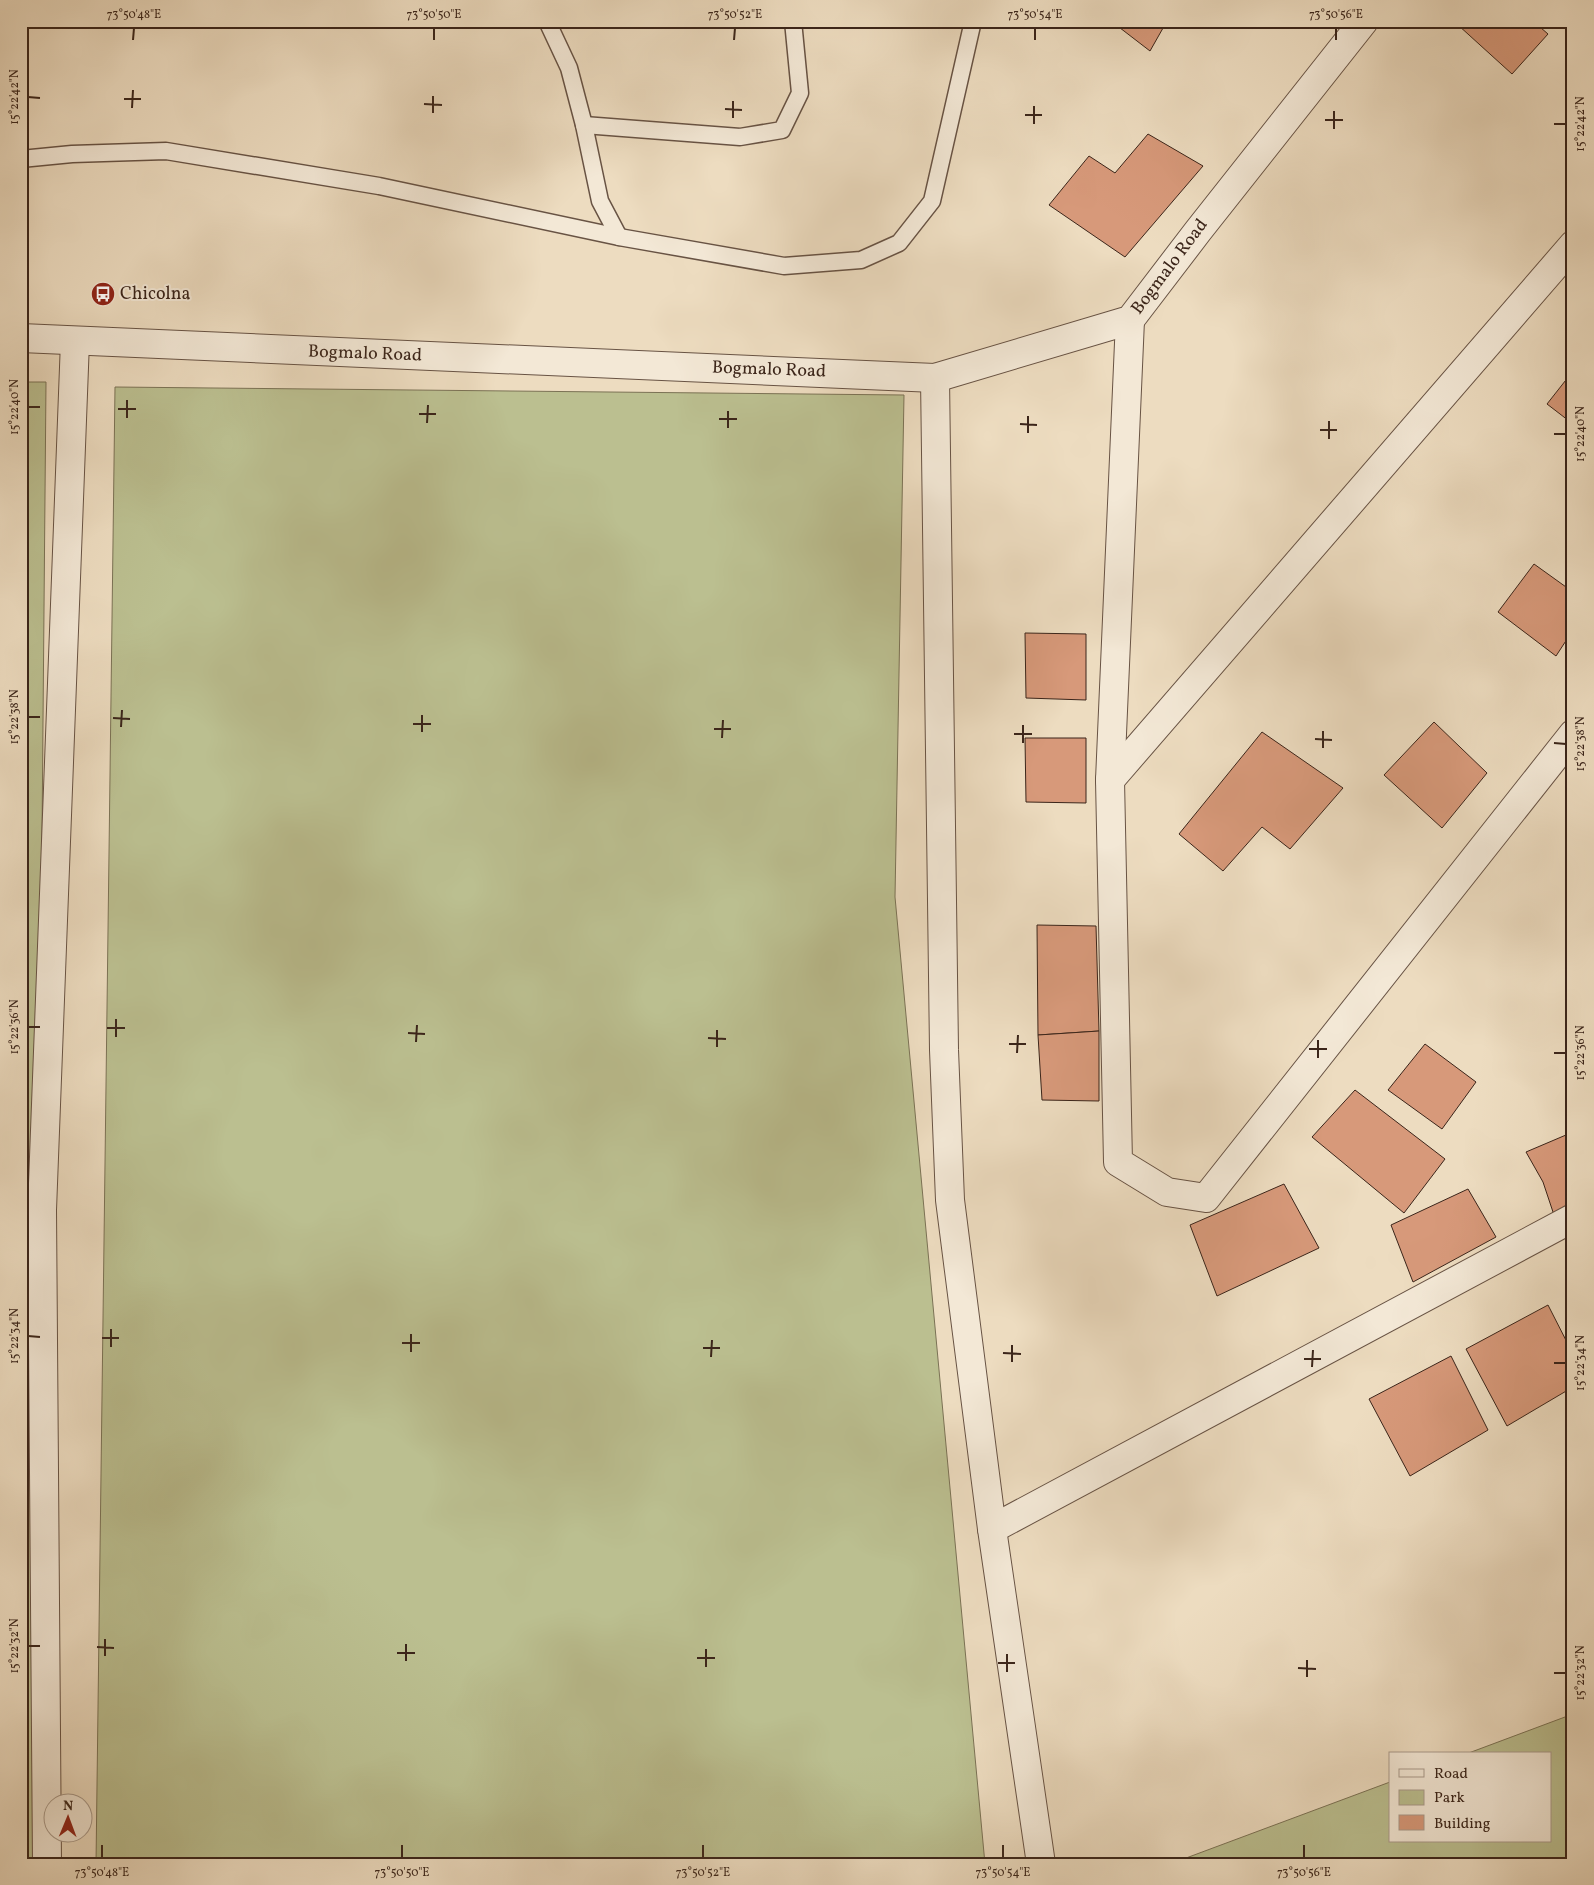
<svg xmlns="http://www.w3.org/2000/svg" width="1594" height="1885" font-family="Vollkorn,serif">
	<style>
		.green { fill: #bbbf90; stroke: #7b7255 }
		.building { fill: #d7997a; stroke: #3b251a }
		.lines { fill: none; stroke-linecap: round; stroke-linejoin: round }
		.service-casing { stroke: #685344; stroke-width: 19 }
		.minor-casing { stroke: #685344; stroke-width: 30 }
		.tertiary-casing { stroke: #685344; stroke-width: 30 }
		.service { stroke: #f3e8d6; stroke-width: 16 }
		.minor { stroke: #f3e8d6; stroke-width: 28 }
		.tertiary { stroke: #f3e8d6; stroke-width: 28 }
		.ticks { fill: none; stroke: #3b251a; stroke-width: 2 }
		.labels { text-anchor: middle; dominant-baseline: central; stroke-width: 4; stroke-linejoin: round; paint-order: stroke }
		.street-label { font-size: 18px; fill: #3b251a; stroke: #f3e8d6 }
		.poi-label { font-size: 18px; fill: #3b251a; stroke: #f3e8d6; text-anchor: start }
		.neatline { fill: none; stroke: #3b251a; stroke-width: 2 }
		.ticks-label { font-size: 12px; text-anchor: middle; fill: #3b251a }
	</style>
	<rect width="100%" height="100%" fill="#eddcc0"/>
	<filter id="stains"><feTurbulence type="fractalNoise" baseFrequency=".004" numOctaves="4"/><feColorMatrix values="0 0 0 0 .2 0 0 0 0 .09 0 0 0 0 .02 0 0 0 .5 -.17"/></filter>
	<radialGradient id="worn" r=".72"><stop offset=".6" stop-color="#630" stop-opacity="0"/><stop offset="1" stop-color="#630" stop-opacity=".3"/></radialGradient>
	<g class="green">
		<path d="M21 382H46L33 1864H21Z"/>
		<path d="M115 387 904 395 895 897 985 1864H96Z"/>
		<path d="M1573 1714V1864H1170L1390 1782V1841H1550V1754H1466Z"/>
	</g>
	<g class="building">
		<path d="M1111 21H1167L1150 51Z"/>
		<path d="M1461 21H1533L1548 34 1512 74 1458 25Z"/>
		<path d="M1148 134 1203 166 1125 257 1049 205 1089 156 1115 173Z"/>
		<path d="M1573 371V424L1547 404Z"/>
		<path d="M1534 564 1573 592V630L1556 656 1498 612Z"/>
		<path d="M1025 633 1086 634V700L1026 698Z"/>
		<path d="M1434 722 1487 773 1442 828 1384 775Z"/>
		<path d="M1262 732 1343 788 1290 849 1262 827 1223 871 1179 834Z"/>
		<path d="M1025 738H1086V803L1026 802Z"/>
		<path d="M1037 925 1096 926 1099 1031 1038 1035Z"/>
		<path d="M1099 1031V1101L1042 1100 1038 1035Z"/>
		<path d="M1425 1044 1476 1082 1442 1129 1388 1090Z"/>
		<path d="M1355 1090 1445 1159 1404 1213 1312 1137Z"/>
		<path d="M1573 1132V1213L1556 1221 1543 1182 1526 1152Z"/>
		<path d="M1284 1184 1319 1248 1217 1296 1190 1225Z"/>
		<path d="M1468 1189 1496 1237 1413 1282 1391 1225Z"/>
		<path d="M1573 1292V1308L1566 1296Z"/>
		<path d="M1548 1305 1573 1354V1387L1507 1426 1466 1349Z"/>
		<path d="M1451 1356 1488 1430 1410 1476 1369 1399Z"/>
	</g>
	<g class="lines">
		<g class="service-casing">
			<g id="service">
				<path d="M547 21 569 68 584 125 600 201 619 237"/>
				<path d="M584 125 740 137 782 130 800 93 793 21"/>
				<path d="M21 159 72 154 166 151 379 186 619 237 784 266 861 260 899 243 932 201 973 21"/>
			</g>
		</g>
		<g class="minor-casing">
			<g id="minor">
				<path d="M1130 320 1110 780 1118 1162 1167 1192 1206 1198 1573 734"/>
				<path d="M935 378 944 1050 950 1200 992 1529 1041 1864"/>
				<path d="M1110 780 1573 245"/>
				<path d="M992 1529 1573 1218"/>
				<path d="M47 1864 42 1210 75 341"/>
			</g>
		</g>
		<g class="tertiary-casing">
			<path id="tertiary" d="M21 338 935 378 1130 320 1198 231 1364 21"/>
		</g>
		<use href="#service" class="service"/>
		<use href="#minor" class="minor"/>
		<use href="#tertiary" class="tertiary"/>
	</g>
	<path class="ticks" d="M133 40 134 28M434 40V28M734 40 735 28M1035 40V28M1336 40V28M28 97 40 98M124 99H141M424 104 442 105M132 108 133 90M725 109 742 110M433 113V96M1025 115H1042M733 118V101M1325 120H1343M1034 124V106M1554 124H1566M1334 129V111M28 407H40M118 409H136M419 414H436M127 418V400M719 419H737M427 423 428 405M1020 424 1037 425M728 428V411M1320 430H1337M1028 433V416M1554 434H1566M1329 439V421M28 717H40M113 718 130 719M413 724H431M121 727 122 710M714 729H731M422 732V715M1014 734H1032M722 738 723 720M1315 739 1332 740M1023 743V725M1554 743 1566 744M1323 748V731M28 1027H40M107 1028H125M408 1033 425 1034M116 1037V1019M708 1038 726 1039M416 1042 417 1025M1009 1044H1026M717 1047V1030M1309 1049H1327M1017 1053 1018 1035M1554 1053H1566M1318 1058V1040M28 1336 40 1337M102 1338H119M402 1343H420M111 1347V1329M703 1348H720M411 1352V1334M1003 1353 1021 1354M711 1357 712 1340M1304 1359H1321M1012 1362V1345M1554 1363H1566M1312 1367 1313 1350M28 1646H40M97 1647 114 1648M397 1653H415M105 1656V1639M697 1658H715M406 1661V1644M998 1663H1015M706 1667V1649M1298 1668 1316 1669M1007 1672V1654M1554 1673H1566M1307 1677V1660M102 1858V1845M402 1858V1845M703 1858V1845M1003 1858V1845M1304 1858V1845"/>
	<defs>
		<g id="bus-disc" transform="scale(1.25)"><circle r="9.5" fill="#8f2418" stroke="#f3e8d6"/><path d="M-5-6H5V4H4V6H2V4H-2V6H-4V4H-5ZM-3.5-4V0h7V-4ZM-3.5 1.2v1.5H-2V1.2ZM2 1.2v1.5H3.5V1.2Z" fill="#fff"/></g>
	</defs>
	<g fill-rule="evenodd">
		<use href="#bus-disc" x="103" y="294"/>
	</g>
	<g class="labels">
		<g class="street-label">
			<text transform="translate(1170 267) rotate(-53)">Bogmalo Road</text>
			<text transform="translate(365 354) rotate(2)">Bogmalo Road</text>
			<text transform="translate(769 370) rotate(2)">Bogmalo Road</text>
		</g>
		<g class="poi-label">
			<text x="120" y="294">Chicolna</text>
		</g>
	</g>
	<rect width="1594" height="1885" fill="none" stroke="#eddcc0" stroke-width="55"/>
	<rect x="1389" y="1752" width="162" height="90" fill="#f3e8d6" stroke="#a99a8b"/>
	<rect x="1399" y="1769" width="25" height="8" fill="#f3e8d6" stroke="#a99a8b"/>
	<text x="1434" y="1778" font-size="15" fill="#3b251a">Road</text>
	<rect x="1399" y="1790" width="25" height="15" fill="#bbbf90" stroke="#a99a8b"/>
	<text x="1434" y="1802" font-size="15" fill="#3b251a">Park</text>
	<rect x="1399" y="1815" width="25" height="15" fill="#d7997a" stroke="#a99a8b"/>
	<text x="1434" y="1828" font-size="15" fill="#3b251a">Building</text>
	<g transform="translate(68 1818) rotate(1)"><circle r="24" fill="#f3e8d6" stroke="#a99a8b"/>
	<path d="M0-4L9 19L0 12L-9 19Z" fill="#8f2418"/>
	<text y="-8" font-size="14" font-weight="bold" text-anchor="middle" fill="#3b251a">N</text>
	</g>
	<rect x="28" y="28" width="1538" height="1830" class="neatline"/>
	<g class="ticks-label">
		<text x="134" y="18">73°50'48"E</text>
		<text x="434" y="18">73°50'50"E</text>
		<text x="735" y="18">73°50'52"E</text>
		<text x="1035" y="18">73°50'54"E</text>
		<text x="1336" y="18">73°50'56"E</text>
		<text transform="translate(14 97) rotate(-90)" y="4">15°22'42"N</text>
		<text transform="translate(1580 124) rotate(-90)" y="4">15°22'42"N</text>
		<text transform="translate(14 407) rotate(-90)" y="4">15°22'40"N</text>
		<text transform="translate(1580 434) rotate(-90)" y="4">15°22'40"N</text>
		<text transform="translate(14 717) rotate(-90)" y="4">15°22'38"N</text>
		<text transform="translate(1580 744) rotate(-90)" y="4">15°22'38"N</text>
		<text transform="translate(14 1027) rotate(-90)" y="4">15°22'36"N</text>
		<text transform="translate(1580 1053) rotate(-90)" y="4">15°22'36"N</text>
		<text transform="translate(14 1336) rotate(-90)" y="4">15°22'34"N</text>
		<text transform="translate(1580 1363) rotate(-90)" y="4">15°22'34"N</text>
		<text transform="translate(14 1646) rotate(-90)" y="4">15°22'32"N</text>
		<text transform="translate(1580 1673) rotate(-90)" y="4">15°22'32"N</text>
		<text x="102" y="1876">73°50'48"E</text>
		<text x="402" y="1876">73°50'50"E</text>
		<text x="703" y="1876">73°50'52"E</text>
		<text x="1003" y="1876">73°50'54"E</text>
		<text x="1304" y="1876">73°50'56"E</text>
	</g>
	<rect width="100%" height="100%" filter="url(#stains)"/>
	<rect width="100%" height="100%" fill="url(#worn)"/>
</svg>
